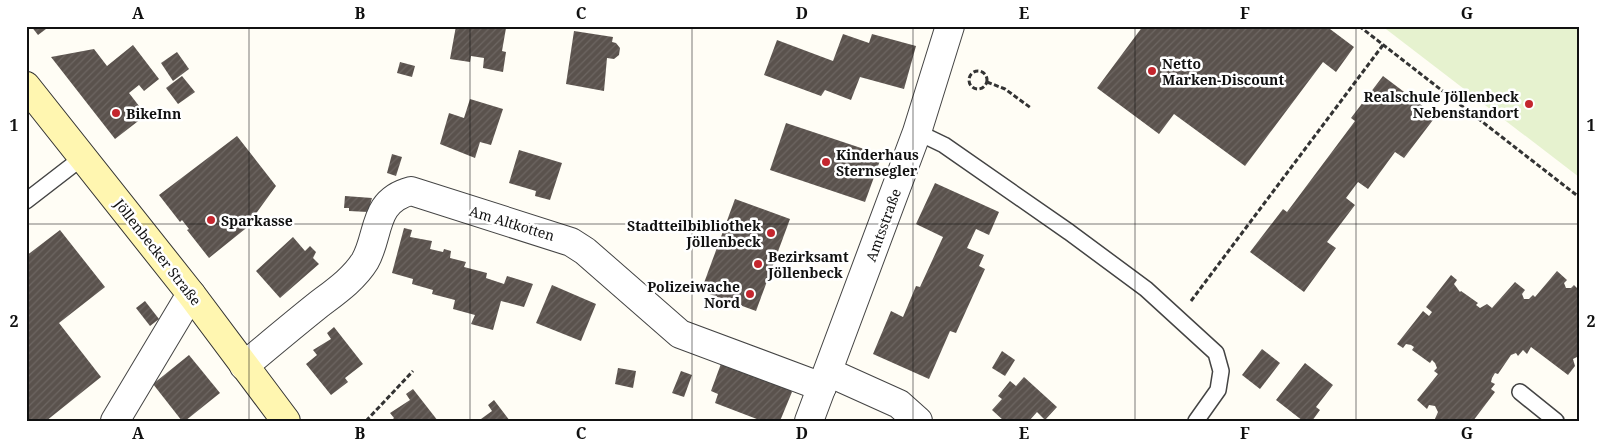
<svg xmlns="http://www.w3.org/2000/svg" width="1605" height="447" font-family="'Noto Serif',serif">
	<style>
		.pitch { fill: #e6f2cf }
		.building { fill: url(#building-hatch) }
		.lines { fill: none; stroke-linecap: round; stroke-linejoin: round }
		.lane-casing { stroke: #444; stroke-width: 18 }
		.street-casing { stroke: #444; stroke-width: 30 }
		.secondary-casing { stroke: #333; stroke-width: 30 }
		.path { stroke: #333; stroke-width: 3; stroke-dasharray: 5 2.5; stroke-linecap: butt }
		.lane { stroke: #fff; stroke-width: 15 }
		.street { stroke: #fff; stroke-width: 28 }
		.secondary { stroke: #fff6b0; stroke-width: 28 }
		.grid { fill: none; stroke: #111; stroke-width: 1; stroke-opacity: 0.55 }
		.poi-dot { fill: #c4262e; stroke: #fff; stroke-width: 2 }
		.labels { text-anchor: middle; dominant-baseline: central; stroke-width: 5; stroke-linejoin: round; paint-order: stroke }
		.poi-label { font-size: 14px; font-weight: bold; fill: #111; stroke: #fff; text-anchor: start }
		.street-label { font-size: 14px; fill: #111; stroke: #fff }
		.neatline { fill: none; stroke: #111; stroke-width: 2 }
		.grid-label { font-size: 16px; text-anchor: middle; font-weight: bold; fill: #111 }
	</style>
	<defs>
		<pattern id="building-hatch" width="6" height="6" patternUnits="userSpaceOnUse" patternTransform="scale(1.25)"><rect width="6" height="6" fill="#5a524d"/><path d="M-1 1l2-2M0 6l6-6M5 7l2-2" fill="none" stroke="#6d6662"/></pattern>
	</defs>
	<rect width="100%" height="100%" fill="#fffdf5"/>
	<path class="pitch" d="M1382 26H1579V177Z"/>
	<g class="building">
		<path d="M31 26H50L38 35Z"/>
		<path d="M456 26 506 28 502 51 506 52 503 72 483 68 484 58 471 56 470 62 450 59Z"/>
		<path d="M1143 26H1326L1354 47 1336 72 1323 62 1245 166 1174 114 1159 134 1097 88Z"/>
		<path d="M574 31 613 37 612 42 616 43 620 48 619 55 614 59 607 58 604 91 566 84Z"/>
		<path d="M843 34 869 43 872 34 916 46 904 89 860 77 851 100 825 90 821 96 764 75 777 40 833 61Z"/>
		<path d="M133 45 159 79 144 91 139 85 129 93 146 115 115 139 51 57 94 49 107 66Z"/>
		<path d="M177 52 189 69 173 81 161 63Z"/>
		<path d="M400 62 415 66 412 77 397 73Z"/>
		<path d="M182 76 195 92 178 104 166 88Z"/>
		<path d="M1383 76 1436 116 1404 158 1395 152 1368 189 1358 182 1346 198 1355 205 1327 242 1336 248 1304 292 1250 252 1283 209 1287 212 1355 121 1351 118Z"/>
		<path d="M470 99 503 109 491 145 480 142 475 158 440 144 449 113 464 118Z"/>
		<path d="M786 123 882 155 865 202 770 170Z"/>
		<path d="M237 136 276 186 249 223 250 225 209 258 187 230 189 229 182 220 180 222 159 195Z"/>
		<path d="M519 150 562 163 550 200 535 196 536 191 509 183Z"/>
		<path d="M392 154 402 157 396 176 387 173Z"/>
		<path d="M935 183 999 212 989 235 976 229 967 248 984 255 979 266 985 269 956 333 950 331 929 379 873 354 891 311 903 317 916 286 920 287 943 237 916 224Z"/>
		<path d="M345 196 372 198 368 212 349 211V208H344Z"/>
		<path d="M735 199 790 219 756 311 701 291Z"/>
		<path d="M404 228 412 230 410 237 432 241 430 249 443 252 444 249 451 251 450 258 466 262 464 267 487 273 486 278 504 284 507 276 533 284 524 307 501 301 493 330 471 324 475 315 453 309 455 300 432 294 433 290 412 284 413 279 392 273Z"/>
		<path d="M60 230 105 287 59 323 101 377 46 421H26V256Z"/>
		<path d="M293 237 305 251 310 246 316 252 313 258 319 264 280 298 256 271Z"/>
		<path d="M1557 271 1567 280 1564 283 1566 288H1571L1574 285 1577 288 1579 286V356L1573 359 1575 366 1568 375 1531 347 1527 354 1523 350 1518 356 1516 353 1511 355 1498 374 1495 373 1492 378 1491 382 1495 384 1491 389 1495 392 1473 421H1434L1438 412 1435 406 1429 405 1427 409 1417 400 1438 374 1434 371 1437 368 1435 363 1432 360 1430 363 1412 350 1414 347 1411 345 1406 344 1403 348 1397 344 1423 311 1429 316 1432 312 1426 307 1451 275 1457 280 1454 284 1460 292 1461 291 1478 303 1476 305 1480 308 1487 304 1492 308 1515 282 1525 290 1522 294 1524 299H1529L1533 295 1535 297Z"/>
		<path d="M552 285 596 304 581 341 536 323Z"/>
		<path d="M145 301 159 319 150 326 136 308Z"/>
		<path d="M334 327 363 364 345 378 348 382 331 395 306 364 317 355 313 350 331 339 327 333Z"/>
		<path d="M1262 349 1280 363 1260 389 1242 375Z"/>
		<path d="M1002 351 1015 360 1005 376 992 368Z"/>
		<path d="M189 355 220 393 185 421H182L153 384Z"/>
		<path d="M722 361 787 384 792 392 780 421H762L715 403 718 394 711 391Z"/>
		<path d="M1305 363 1333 385 1316 407 1320 410 1312 421H1303L1276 400Z"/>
		<path d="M618 368 636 371 633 388 615 384Z"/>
		<path d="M681 371 692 375 684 397 672 393Z"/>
		<path d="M1024 377 1057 407 1045 420 1037 412 1029 421H1004L992 410 1002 399 998 396 1010 381 1016 386Z"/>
		<path d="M413 389 438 421H391L394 418 390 413 410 400 406 394Z"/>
		<path d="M494 400 510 421 481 419 492 411 488 405Z"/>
	</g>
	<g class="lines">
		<g class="lane-casing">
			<g id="lane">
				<path d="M917 132 944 145 1069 232 1146 289 1216 353 1221 371 1218 390 1196 421"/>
				<path d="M26 201 83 157"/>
				<path d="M1520 392 1556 421"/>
			</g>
		</g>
		<g class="street-casing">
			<g id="street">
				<path d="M244 366C268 346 293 325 318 305 335 292 354 279 365 261 380 235 372 201 411 191L571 242 585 251 680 334 822 387"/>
				<path d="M828 372 899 404 918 421"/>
				<path d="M115 421 191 294"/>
				<path d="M809 421 917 132 950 26"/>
			</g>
		</g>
		<g class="secondary-casing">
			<path id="secondary" d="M26 86 191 294 286 421"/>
		</g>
		<g class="path">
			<path d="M1359 26 1579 197"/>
			<circle cx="978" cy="80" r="9"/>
			<path d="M987 82 1005 89 1031 108"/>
			<path d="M1191 301 1383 45"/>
			<path d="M366 421 413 371"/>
		</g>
		<use href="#lane" class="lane"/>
		<use href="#street" class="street"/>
		<use href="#secondary" class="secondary"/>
	</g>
	<path class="grid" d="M249 26V421M470 26V421M692 26V421M913 26V421M1135 26V421M1356 26V421M26 224H1579"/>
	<g class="poi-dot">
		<circle cx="1152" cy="71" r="5"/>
		<circle cx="1529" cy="104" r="5"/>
		<circle cx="116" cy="113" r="5"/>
		<circle cx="826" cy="162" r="5"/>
		<circle cx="211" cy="220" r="5"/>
		<circle cx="771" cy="233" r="5"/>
		<circle cx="758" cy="264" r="5"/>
		<circle cx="750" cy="294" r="5"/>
	</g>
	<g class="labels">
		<g class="poi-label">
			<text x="1162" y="63">Netto<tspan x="1162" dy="16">Marken-Discount</tspan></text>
			<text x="1519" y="96" text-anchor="end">Realschule Jöllenbeck<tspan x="1519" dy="16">Nebenstandort</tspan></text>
			<text x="126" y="113">BikeInn</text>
			<text x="836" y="154">Kinderhaus<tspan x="836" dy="16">Sternsegler</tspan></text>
			<text x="221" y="220">Sparkasse</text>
			<text x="761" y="225" text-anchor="end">Stadtteilbibliothek<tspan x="761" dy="16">Jöllenbeck</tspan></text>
			<text x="768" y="256">Bezirksamt<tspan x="768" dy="16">Jöllenbeck</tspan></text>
			<text x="740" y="286" text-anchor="end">Polizeiwache<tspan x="740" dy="16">Nord</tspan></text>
		</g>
		<g class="street-label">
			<text transform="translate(512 223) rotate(17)">Am Altkotten</text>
			<text transform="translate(883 225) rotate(-70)">Amtsstraße</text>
			<text transform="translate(158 252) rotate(52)">Jöllenbecker Straße</text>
		</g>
	</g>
	<rect width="1605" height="447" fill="none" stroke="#ffffff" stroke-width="55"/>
	<rect x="28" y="28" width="1550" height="392" class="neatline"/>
	<g class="grid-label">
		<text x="138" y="19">A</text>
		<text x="360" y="19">B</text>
		<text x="581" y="19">C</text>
		<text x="802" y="19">D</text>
		<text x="1024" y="19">E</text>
		<text x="1245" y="19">F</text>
		<text x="1467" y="19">G</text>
		<text x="14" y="131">1</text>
		<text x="1591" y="131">1</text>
		<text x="14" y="327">2</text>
		<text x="1591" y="327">2</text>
		<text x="138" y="439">A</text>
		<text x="360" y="439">B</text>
		<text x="581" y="439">C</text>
		<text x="802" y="439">D</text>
		<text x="1024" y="439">E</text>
		<text x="1245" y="439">F</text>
		<text x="1467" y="439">G</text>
	</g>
</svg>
